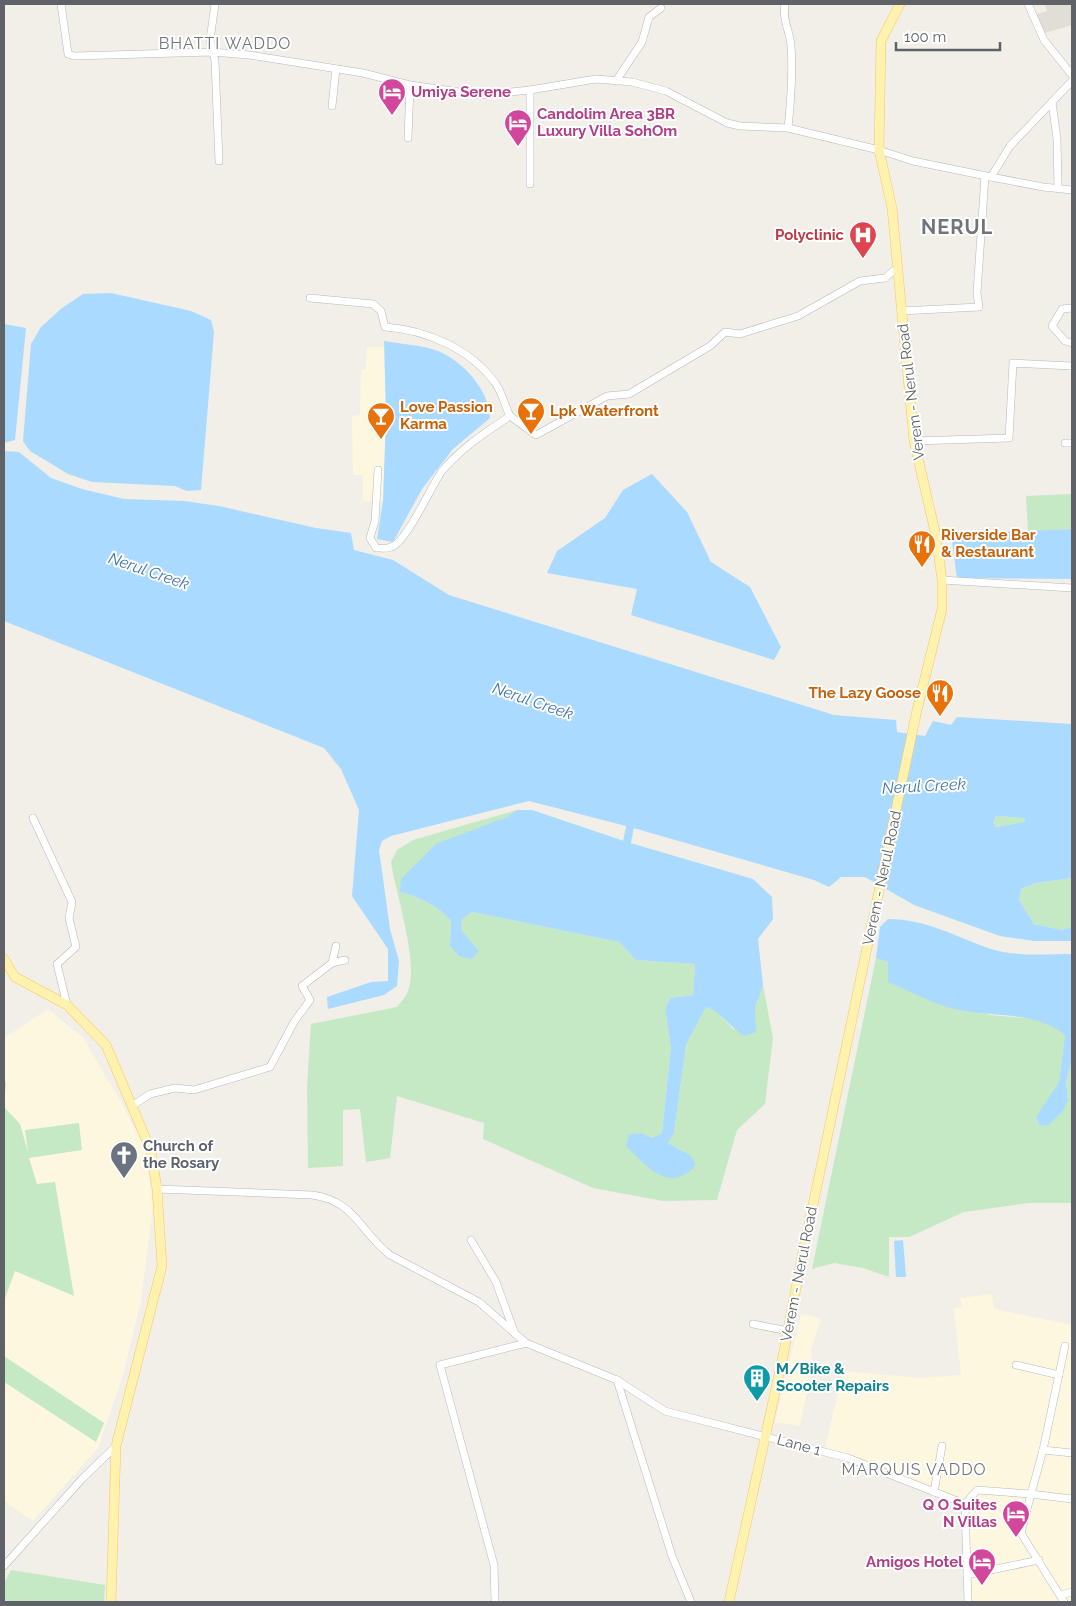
<svg xmlns="http://www.w3.org/2000/svg" width="1076" height="1606" font-family="Raleway,sans-serif">
	<style>
		.commercial { fill: #fef7e0 }
		.education { fill: #e1ded6 }
		.green { fill: #c5e8c5 }
		.water { fill: #aadaff; fill-rule: evenodd }
		.lines { fill: none; stroke-linecap: round; stroke-linejoin: round }
		.canal { stroke: #aadaff; stroke-width: 8 }
		.minor-casing { stroke: #b5b8bc; stroke-width: 8 }
		.major-casing { stroke: #f2c960; stroke-width: 10 }
		.minor { stroke: #fff; stroke-width: 7 }
		.major { stroke: #fff2af; stroke-width: 9 }
		.labels { text-anchor: middle; dominant-baseline: central; stroke-width: 4; stroke-linejoin: round; paint-order: stroke }
		.hotel-label { font-size: 15px; font-weight: bold; fill: #b23c85; stroke: #fff; text-anchor: start }
		.health-label { font-size: 15px; font-weight: bold; fill: #be3a42; stroke: #fff; text-anchor: end }
		.street-label { font-size: 15px; fill: #5f6368; stroke: #fff }
		.food-label { font-size: 15px; font-weight: bold; fill: #c56008; stroke: #fff; text-anchor: start }
		.worship-label { font-size: 15px; font-weight: bold; fill: #5b616d; stroke: #fff; text-anchor: start }
		.culture-label { font-size: 15px; font-weight: bold; fill: #0d838f; stroke: #fff; text-anchor: start }
		.neighbourhood-label { font-size: 16px; letter-spacing: 1px; fill: #70757a; stroke: #fff }
		.water-label { font-size: 16px; font-style: italic; fill: #4174aa; stroke: #fff }
		.district-label { font-size: 20px; font-weight: bold; letter-spacing: 1px; fill: #70757a; stroke: #fff }
	</style>
	<rect width="100%" height="100%" fill="#f1efe8"/>
	<g class="commercial">
		<path d="M367 347H385L386 417 383 501H363V475H353L352 416 360 415 361 370 366 369Z"/>
		<path d="M48 1009 83 1038 122 1104 145 1148 153 1206 141 1300 123 1375 98 1448 33 1521 4 1501V1038Z"/>
		<path d="M992 1294 994 1309 1072 1325V1602H972L966 1501 825 1448 843 1371 920 1378 961 1375 954 1308 962 1307 960 1298Z"/>
		<path d="M801 1314 821 1318 811 1350 812 1369 800 1426 775 1422Z"/>
	</g>
	<path class="education" d="M1045 4H1072V25L1045 33 1035 15 1047 11Z"/>
	<g class="green">
		<path d="M1072 494V529L1028 531 1026 496Z"/>
		<path d="M517 810 400 892C421 898 437 905 451 921L450 946 461 930 462 919 472 912 619 942 636 960 695 964 693 995 670 998 665 1009 671 1047 662 1133 652 1139 641 1133 629 1134 690 1155 668 1143 674 1133 686 1045 706 1007 717 1011 734 1030 755 1008 763 985 773 1038 765 1104 737 1130 717 1200 663 1201 593 1188 483 1139 484 1123 397 1096 390 1158 366 1162 360 1109 343 1110V1166L308 1168 307 1087 311 1024 397 1007C401 1002 406 997 408 991 419 962 396 895 391 862L397 850 413 840Z"/>
		<path d="M996 816 1024 818 1025 822 996 827 993 823Z"/>
		<path d="M1072 878V927L1062 930 1034 924 1019 900 1021 889 1036 883Z"/>
		<path d="M876 958 888 962 989 1015 1036 1019 1053 1025 1065 1035 1059 1082 1037 1117 1068 1100 1066 1082 1072 1058V1203H1028L964 1212 909 1237H889V1277L863 1268 834 1263 812 1269Z"/>
		<path d="M4 1078 6 1083 4 1107 20 1124 28 1152 25 1130 79 1123 82 1150 29 1158 37 1184 55 1182 74 1296 15 1271 4 1301Z"/>
		<path d="M4 1356 104 1423 96 1442 4 1382Z"/>
		<path d="M11 1570 105 1585 104 1602H4V1583Z"/>
	</g>
	<g class="water">
		<path d="M111 293 191 311 211 320 214 332 201 490 187 491 175 486 92 482 68 474 30 451 23 441 31 344 41 327 62 308 83 294Z"/>
		<path d="M4 324 26 328 15 440 4 443Z"/>
		<path d="M384 341C401 344 422 345 438 351 464 362 489 390 490 418L453 449 422 489 393 542 377 539 383 501 386 417Z"/>
		<path d="M4 451 19 452 51 478 82 489 124 499 184 501 219 506 316 528 351 533 354 550 393 560 449 595 834 715 896 720 897 732 925 736 933 721 951 725 957 717 1072 724V878L1036 883 1021 889 1019 900 1034 924 1062 930 1072 927V941H1034L1000 936 914 905 865 877H841L829 887 814 880 630 827 529 801 391 836 382 841 379 850 390 929 399 961 397 986 384 995 328 1009 327 997 371 982 388 981V949L352 896 359 810 341 769 324 748 4 621ZM996 816 1024 818 1025 822 996 827 993 823Z"/>
		<path d="M652 474 687 512 711 562 750 587 781 647 774 660 631 615 637 589 547 573 557 551 605 518 623 490Z"/>
		<path d="M1072 529V579L957 578 951 534Z"/>
		<path d="M517 810H532L627 842 753 879 772 897 773 919 758 939 763 985 755 1008 756 1032 745 1036C729 1028 723 1012 706 1007L686 1045 674 1133 668 1143 690 1155 696 1165C669 1195 647 1166 626 1146L629 1134 641 1133 652 1138 662 1133 671 1047 665 1009 670 998 693 995 695 964 636 960 619 942 472 912 462 919 461 930 479 951 471 959 459 956 450 946 451 921C437 905 421 898 400 892L401 879 436 844 507 817Z"/>
		<path d="M888 919C926 919 956 937 991 949 1017 957 1046 954 1072 954V1058L1066 1082 1068 1100 1063 1111 1048 1125 1040 1126 1036 1117 1059 1082 1065 1035C1036 1010 991 1018 955 1009 933 1004 910 991 888 982V962L876 958 880 927Z"/>
		<path d="M903 1240 906 1277H896L894 1241Z"/>
	</g>
	<g class="lines">
		<path class="canal" d="M627 842 630 827"/>
		<g class="minor-casing">
			<g id="minor">
				<path d="M61 4 68 54 74 56 212 52 249 55 363 73 410 85 480 95 530 90 596 79 632 82 666 91 727 123 740 126 788 128 879 150 913 161 991 177 1010 146 1072 81"/>
				<path d="M215 4 210 40 215 61 219 161"/>
				<path d="M785 4C782 20 790 31 791 46 793 74 791 100 788 128"/>
				<path d="M1028 4 1044 40 1072 75"/>
				<path d="M616 81 642 42 649 17 661 8"/>
				<path d="M530 90V184"/>
				<path d="M1052 102 1057 139 1058 187"/>
				<path d="M332 106 336 69"/>
				<path d="M408 138 410 85"/>
				<path d="M991 177 1043 187 1072 190"/>
				<path d="M310 298 373 304 381 311 385 327C427 330 471 349 496 384 502 393 505 406 510 416"/>
				<path d="M1072 308 1062 309 1052 326 1065 341 1072 343"/>
				<path d="M901 311 979 307 977 293 985 176"/>
				<path d="M914 441 1009 438 1013 363 1072 366"/>
				<path d="M1065 443H1072"/>
				<path d="M378 470 375 521 370 538 376 548C381 548 387 549 391 547 407 542 431 486 442 471 461 448 486 432 510 416L536 435 607 396 629 394 710 346 725 332 740 334 798 316 860 281 885 278 897 268"/>
				<path d="M942 580 1072 588"/>
				<path d="M33 818 72 902 69 918 76 947 57 964 67 1005"/>
				<path d="M332 963 345 960"/>
				<path d="M132 1106 150 1094 175 1088 194 1090 270 1067 294 1022 310 1000 302 986 332 963 336 946"/>
				<path d="M157 1189 312 1195C356 1201 359 1231 390 1255L479 1302 526 1343 617 1380 672 1556 691 1602"/>
				<path d="M471 1240 496 1282 515 1334"/>
				<path d="M753 1324 788 1331"/>
				<path d="M1065 1346 1043 1450 1031 1494 1072 1499"/>
				<path d="M1016 1365 1059 1375"/>
				<path d="M617 1380 665 1411 848 1458 965 1504 968 1602"/>
				<path d="M1043 1450 1072 1453"/>
				<path d="M934 1492 942 1446"/>
				<path d="M965 1504 977 1490 1031 1494 1021 1533 1064 1602"/>
				<path d="M4 1566 82 1479 116 1446"/>
				<path d="M967 1575 1039 1560"/>
				<path d="M1061 1595 1072 1592"/>
				<path d="M495 1602 494 1565 440 1365 526 1343"/>
			</g>
		</g>
		<g class="major-casing">
			<g id="major">
				<path d="M4 959 15 977 67 1005 106 1045 151 1151 157 1189 162 1266 116 1446 111 1602"/>
				<path d="M729 1602 783 1356 802 1257 917 710 942 609V580L936 536 914 441 892 208 879 150 881 41 900 4"/>
			</g>
		</g>
		<use href="#minor" class="minor"/>
		<use href="#major" class="major"/>
	</g>
	<defs>
		<g id="hotel-pin" transform="scale(1.4375)"><path d="M0 17L-7.5 6A9.5 9.5 0 1 1 7.5 6Z" fill="#d1479c" stroke="#fff"/><path d="M-6-4.5h1.5V1H6V5H4.5V3h-9V5H-6ZM-4 0a1.8 1.8 0 1 1 3.6 0ZM.5 0V-2.5h3Q6-2.5 6 0Z" fill="#fff"/></g>
		<g id="hospital-pin" transform="scale(1.4375)"><path d="M0 17L-7.5 6A9.5 9.5 0 1 1 7.5 6Z" fill="#e0444e" stroke="#fff"/><path d="M-5-5h3v3.5h4V-5h3V5h-3V1.5h-4V5h-3Z" fill="#fff"/></g>
		<g id="bar-pin" transform="scale(1.4375)"><path d="M0 17L-7.5 6A9.5 9.5 0 1 1 7.5 6Z" fill="#e8710a" stroke="#fff"/><path d="M-6-5H6L.8 .8V4.5H3.5V6h-7V4.5H-.8V.8Z" fill="#fff"/></g>
		<g id="restaurant-pin" transform="scale(1.4375)"><path d="M0 17L-7.5 6A9.5 9.5 0 1 1 7.5 6Z" fill="#e8710a" stroke="#fff"/><path d="M-5-6h1v4h1v-4h1v4h1v-4h1v5L-1.5 .5V6h-2V.5L-5-1ZM5-6V6H3V1.5H1.5Q1.5-4 5-6Z" fill="#fff"/></g>
		<g id="church-pin" transform="scale(1.4375)"><path d="M0 17L-7.5 6A9.5 9.5 0 1 1 7.5 6Z" fill="#6b7280" stroke="#fff"/><path d="M-1.2-6h2.4v3.5h3.3v2.4h-3.3V6h-2.4V-.1h-3.3v-2.4h3.3Z" fill="#fff"/></g>
		<g id="building-pin" transform="scale(1.4375)"><path d="M0 17L-7.5 6A9.5 9.5 0 1 1 7.5 6Z" fill="#0f9aa8" stroke="#fff"/><path d="M-4-6H4V6H1V3H-1V6H-4ZM-2.5-4.3h1.7v1.8h-1.7ZM.8-4.3h1.7v1.8H.8ZM-2.5-1h1.7V.8h-1.7ZM.8-1h1.7V.8H.8Z" fill="#fff"/></g>
	</defs>
	<g fill-rule="evenodd">
		<use href="#hotel-pin" x="392" y="92"/>
		<use href="#hotel-pin" x="518" y="123"/>
		<use href="#hospital-pin" x="863" y="235"/>
		<use href="#bar-pin" x="531" y="411"/>
		<use href="#bar-pin" x="381" y="416"/>
		<use href="#restaurant-pin" x="922" y="544"/>
		<use href="#restaurant-pin" x="940" y="693"/>
		<use href="#church-pin" x="124" y="1155"/>
		<use href="#building-pin" x="757" y="1378"/>
		<use href="#hotel-pin" x="1016" y="1514"/>
		<use href="#hotel-pin" x="982" y="1562"/>
	</g>
	<g class="labels">
		<g class="hotel-label">
			<text x="411" y="92">Umiya Serene</text>
			<text x="537" y="114">Candolim Area 3BR<tspan x="537" dy="17">Luxury Villa SohOm</tspan></text>
			<text x="997" y="1505" text-anchor="end">Q O Suites<tspan x="997" dy="17">N Villas</tspan></text>
			<text x="963" y="1562" text-anchor="end">Amigos Hotel</text>
		</g>
		<g class="health-label">
			<text x="844" y="235">Polyclinic</text>
		</g>
		<g class="street-label">
			<text transform="translate(911 392) rotate(-97)">Verem - Nerul Road</text>
			<text transform="translate(882 878) rotate(-78)">Verem - Nerul Road</text>
			<text transform="translate(799 1274) rotate(-79)">Verem - Nerul Road</text>
			<text transform="translate(799 1445) rotate(15)">Lane 1</text>
		</g>
		<g class="food-label">
			<text x="400" y="407">Love Passion<tspan x="400" dy="17">Karma</tspan></text>
			<text x="550" y="411">Lpk Waterfront</text>
			<text x="941" y="535">Riverside Bar<tspan x="941" dy="17">&amp; Restaurant</tspan></text>
			<text x="921" y="693" text-anchor="end">The Lazy Goose</text>
		</g>
		<g class="worship-label">
			<text x="143" y="1146">Church of<tspan x="143" dy="17">the Rosary</tspan></text>
		</g>
		<g class="culture-label">
			<text x="776" y="1369">M/Bike &amp;<tspan x="776" dy="17">Scooter Repairs</tspan></text>
		</g>
		<g class="neighbourhood-label">
			<text x="225" y="43">BHATTI WADDO</text>
			<text x="914" y="1469">MARQUIS VADDO</text>
		</g>
		<g class="water-label">
			<text transform="translate(149 571) rotate(19)">Nerul Creek</text>
			<text transform="translate(533 701) rotate(19)">Nerul Creek</text>
			<text transform="translate(924 786) rotate(-3)">Nerul Creek</text>
		</g>
		<g class="district-label">
			<text x="957" y="227">NERUL</text>
		</g>
	</g>
	<rect width="1076" height="1606" fill="none" stroke="#5f6368" stroke-width="10"/>
	<path d="M896 42v8h104v-8" fill="none" stroke="#5f6368" stroke-width="2.5"/>
	<text x="904" y="42" font-size="15" fill="#5f6368" stroke="#ffffff" stroke-width="4" paint-order="stroke">100 m</text>
</svg>
